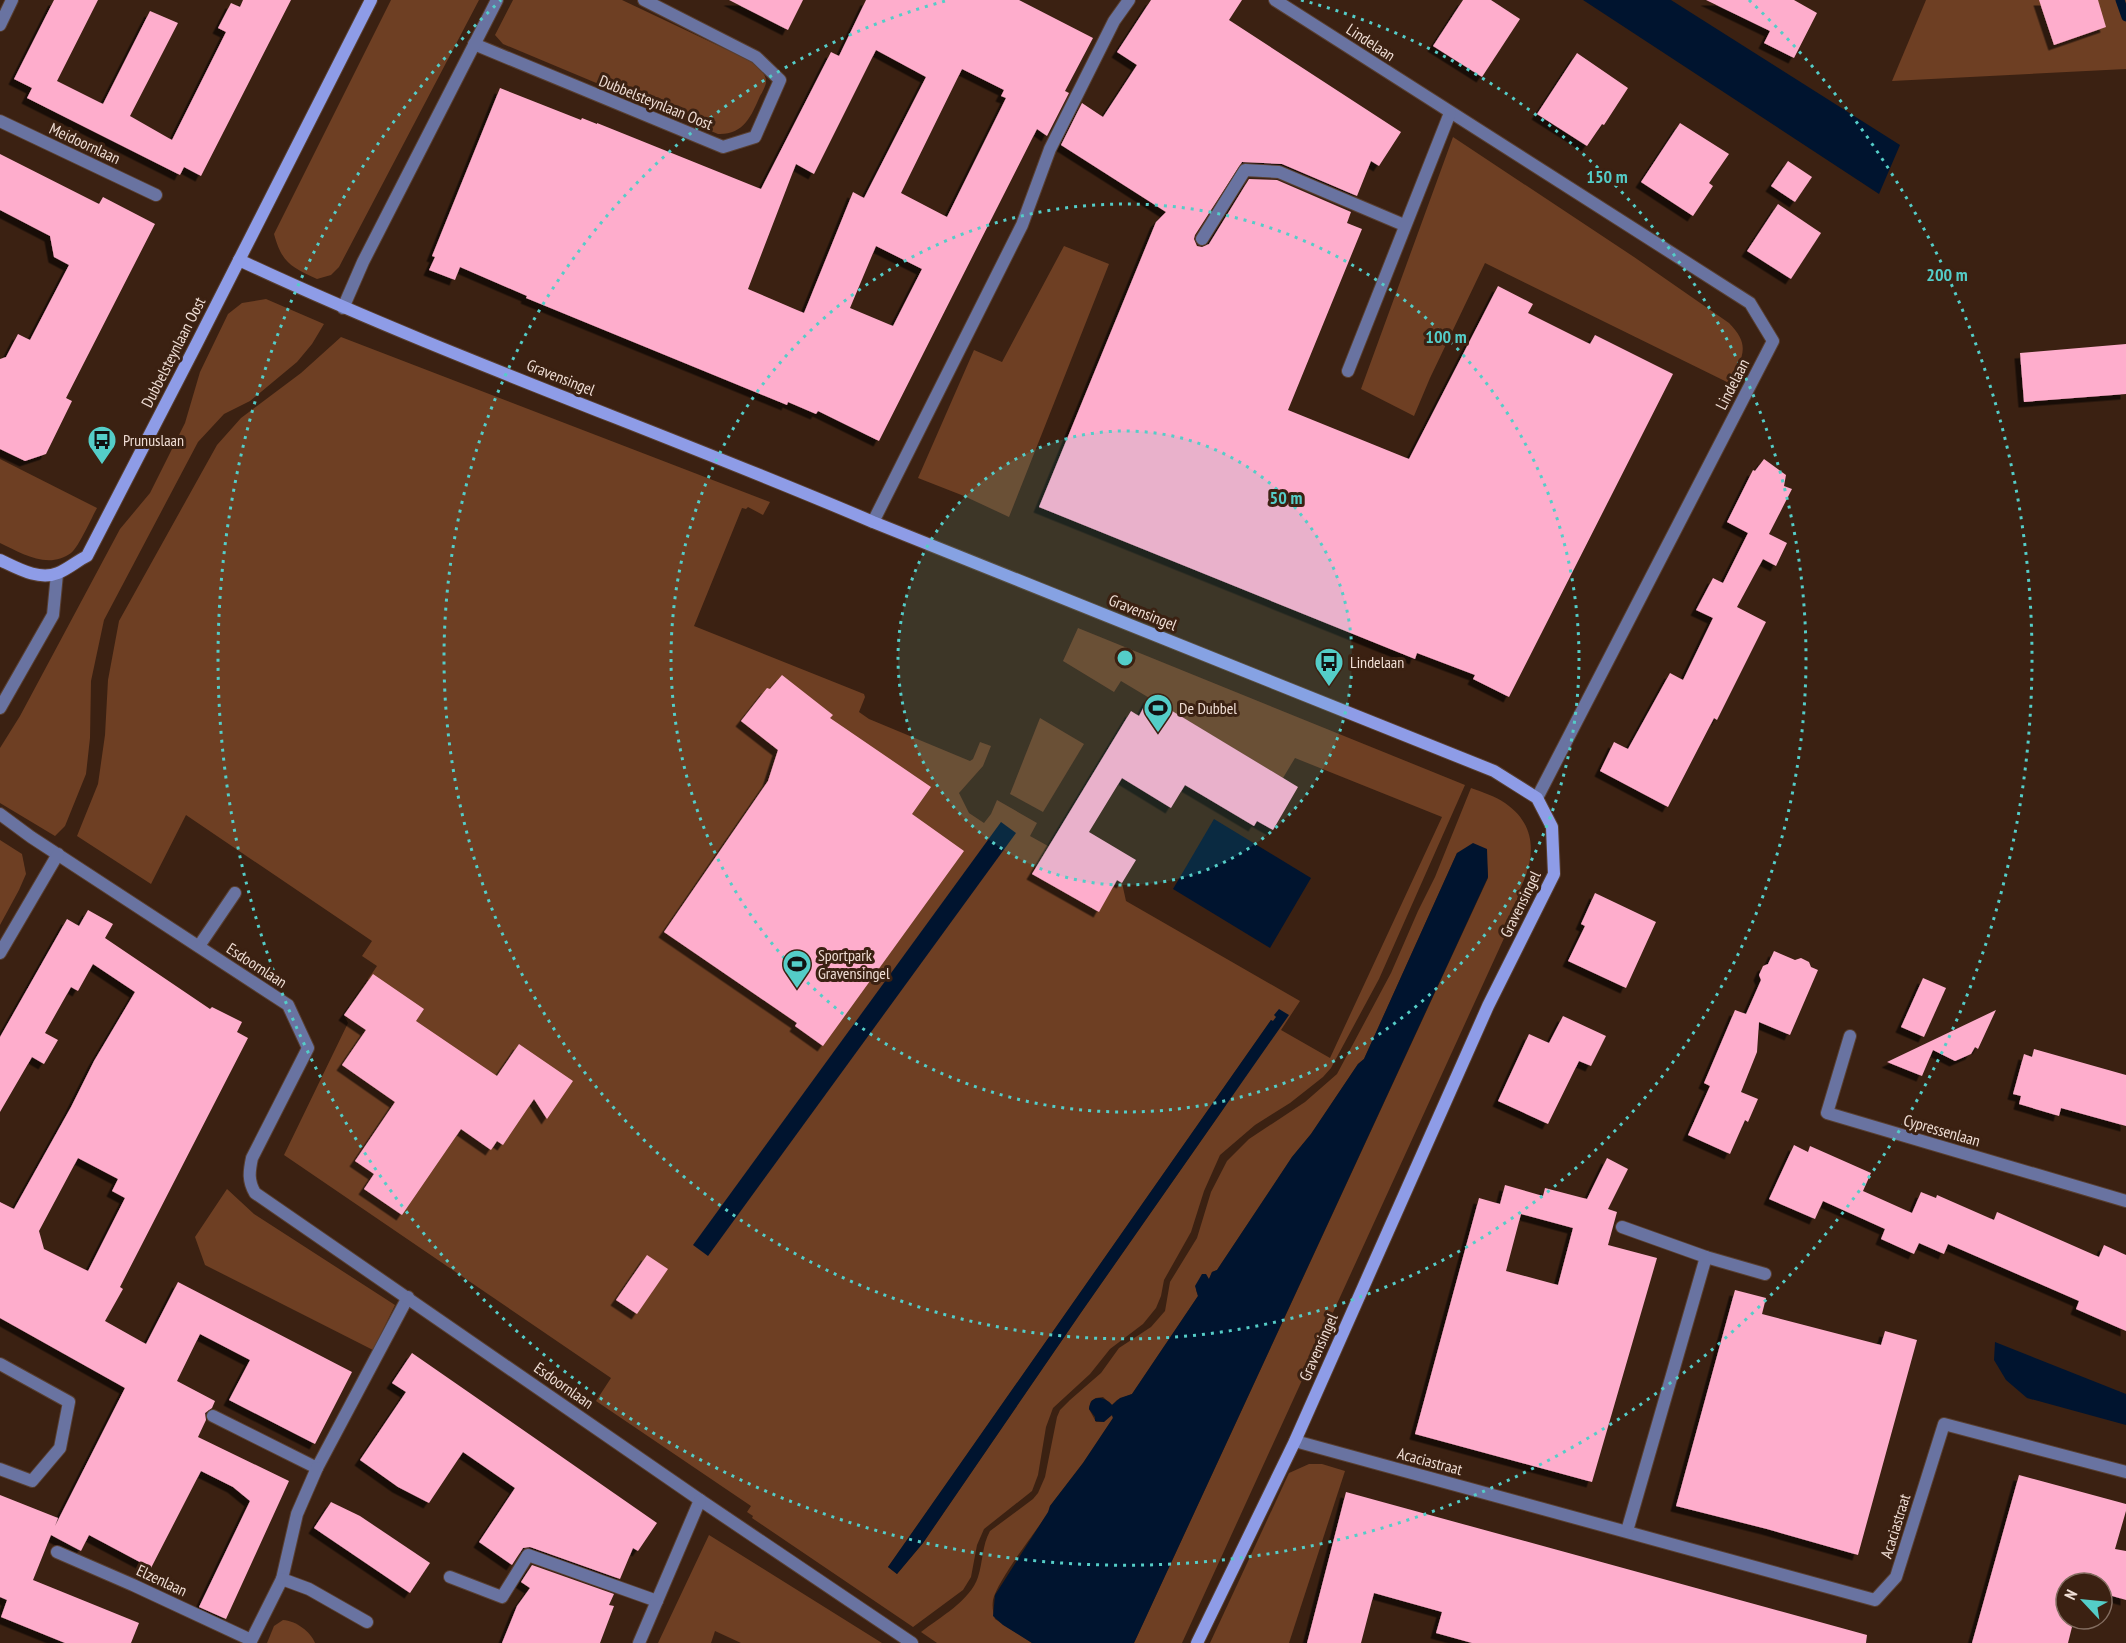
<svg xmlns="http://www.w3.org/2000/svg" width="2126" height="1643" font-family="'PT Sans Narrow',sans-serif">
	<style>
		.green { fill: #6e3f23; fill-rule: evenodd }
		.water { fill: #00142f }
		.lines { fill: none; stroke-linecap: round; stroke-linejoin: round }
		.stream { stroke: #00142f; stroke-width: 9 }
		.building { fill: #feadcc; fill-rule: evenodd; filter: url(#shadow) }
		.lane-casing { stroke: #583f31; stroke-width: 14 }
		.street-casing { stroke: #583f31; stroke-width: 14 }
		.secondary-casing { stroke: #583f31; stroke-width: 14 }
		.lane { stroke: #6973a1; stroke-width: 12 }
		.street { stroke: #6973a1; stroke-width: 12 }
		.secondary { stroke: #8e9ce7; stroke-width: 12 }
		.ring { fill: none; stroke: #54cdc8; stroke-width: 3; stroke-dasharray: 3 6 }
		.labels { text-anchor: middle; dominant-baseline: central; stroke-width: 6; stroke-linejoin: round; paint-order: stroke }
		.street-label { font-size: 16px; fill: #f0ded5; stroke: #3b2112 }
		.poi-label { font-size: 16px; fill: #f0ded5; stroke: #3b2112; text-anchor: start }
		.centre { fill: #54cdc8; stroke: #3b2112; stroke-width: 3 }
		.ring-label { font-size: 18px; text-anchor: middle; font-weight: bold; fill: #54cdc8; stroke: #3b2112; stroke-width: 6; stroke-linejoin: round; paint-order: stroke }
	</style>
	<defs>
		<filter id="shadow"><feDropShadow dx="-5.5" dy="5.5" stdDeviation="0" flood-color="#0009"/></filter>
	</defs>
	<rect width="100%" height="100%" fill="#3b2112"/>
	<g class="green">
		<path d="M391 0H479L339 267 331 275 317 279C291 267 282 263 274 234Z"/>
		<path d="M513 0H622L755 63C760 69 767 75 766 83 765 87 762 93 760 96 751 117 743 135 718 134L503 44 495 35Z"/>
		<path d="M1926 0H2126V69L1892 81Z"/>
		<path d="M1453 137 1634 257 1729 323C1752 346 1742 358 1729 383L1485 263 1430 378 1414 416 1361 389Z"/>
		<path d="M1064 246 1109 264 1009 517 964 496 918 478 974 350 1002 362Z"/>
		<path d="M266 299 324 324 312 344 297 362 250 401 224 414 198 442 104 620 91 681 90 738 86 774 65 826 55 836 0 803V748L20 716 120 529 150 493 185 423 200 372 228 314 242 303Z"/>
		<path d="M341 337 770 502 763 515 748 507 746 509 742 508 694 626 864 694 865 697 859 712 869 719 970 761 973 759 980 742 991 746 983 766 959 793 969 813 984 823 991 814 997 800 1037 823 1030 836 1048 846 1052 841 1122 883 1126 901 1300 1001 1281 1030 1330 1058 1442 817 1295 758 1283 778 1121 681 1114 692 1063 661 1078 628 1465 785 1379 979 1331 1068 1323 1077 1290 1103 1255 1125 1220 1155 1204 1191 1191 1232 1164 1280 1161 1296 1156 1308 1143 1324 1110 1349 1090 1374 1053 1408 1046 1427 1038 1475 1032 1491 984 1529 977 1545 971 1577 963 1590 913 1627 752 1518 753 1516 747 1512 751 1506 596 1401 611 1378 284 1155 348 1023 344 1015 377 966 362 956 372 941 186 815 151 884 77 836 98 784 105 735 108 680 119 621 217 445 241 418 301 373ZM1276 1017 1224 1108 1080 1314 923 1543 897 1574 888 1567 1271 1020 1273 1022Z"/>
		<path d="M0 459 97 508C92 517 78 548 71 553 48 570 21 553 0 543Z"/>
		<path d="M1040 718 1084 744 1043 812 1010 794Z"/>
		<path d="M1471 788C1482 792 1495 796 1505 803 1537 825 1536 857 1520 889L1528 893 1524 902 1521 901 1182 1643H1134L1488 878 1486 849 1457 853 1364 1059 1358 1064 1311 1134 1292 1157 1217 1270 1212 1272 1209 1279H1207L1196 1290 1198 1296 1132 1394 1117 1400 1112 1405 1103 1397 1096 1398 1091 1401 1089 1409 1096 1422H1102L1112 1415 1113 1418 1083 1463 1050 1506 1049 1512C1036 1531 997 1581 993 1600 992 1607 993 1612 995 1619L1032 1643H937L921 1632C940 1617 970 1601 978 1577 983 1562 982 1545 990 1531L1033 1499 1038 1493 1045 1477 1057 1417 1060 1410 1070 1400 1101 1373 1119 1348 1151 1327 1165 1311 1170 1282 1197 1238 1211 1192 1227 1161 1249 1139 1305 1102 1337 1074 1391 973 1418 911 1435 877Z"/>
		<path d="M0 840 22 854 26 874 19 890 0 925Z"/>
		<path d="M227 1189 254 1214 395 1305 373 1350 205 1265 195 1237Z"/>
		<path d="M1309 1464H1322L1345 1471 1289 1643H1210L1289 1473Z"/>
		<path d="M709 1535 882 1643H741L715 1631 711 1643H658Z"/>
		<path d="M283 1620C296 1621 310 1631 315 1643H267L274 1626Z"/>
	</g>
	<g class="water">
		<path d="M1583 0H1671L1900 145 1879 194Z"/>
		<path d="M1214 819 1311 878 1270 948 1173 889Z"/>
		<path d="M1001 822 1016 833 708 1256 693 1245Z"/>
		<path d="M1473 843 1487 849 1488 877 1134 1643H1032L1003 1625 993 1616 995 1595 1048 1512 1050 1506 1083 1463 1113 1418 1112 1415 1104 1422 1095 1421V1417L1089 1409C1090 1394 1105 1396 1112 1405L1120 1398 1132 1394 1198 1296 1195 1286 1202 1274H1206L1209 1279 1212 1272 1217 1270 1292 1157 1311 1134 1358 1064 1364 1059 1457 853Z"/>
		<path d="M1279 1009 1289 1015 1080 1314 923 1543 897 1574 888 1567 1271 1020 1273 1021 1276 1017 1274 1015Z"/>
		<path d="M1995 1342 2126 1394V1425L2027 1398 2006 1380 1994 1360Z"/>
	</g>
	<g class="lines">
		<path class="stream" d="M2120 0 2126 17"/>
	</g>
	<g class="building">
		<path d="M54 0H98L57 81 103 104 150 11 178 23 130 116 172 140 226 32 218 28 231 3 240 7 243 0H291L201 176 184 167 180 175 27 98 32 88 14 79Z"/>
		<path d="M729 0H803L788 30Z"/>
		<path d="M866 0H1019L1093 38 1065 91 1069 93 1047 136 1037 129 879 441 818 411 816 414 788 402 787 405 526 298 527 296 460 267 455 280 429 270 435 257 432 256 500 88 581 120 582 118 597 124V123L761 189 831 52 839 56ZM876 50 926 77 864 198 853 192 804 313 748 289 796 164 814 174ZM962 69 1004 90 1001 96 1006 98 947 217 901 193ZM876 246 922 269 893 326 850 308Z"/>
		<path d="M1151 0H1242L1229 20 1401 132 1379 166 1371 161 1357 196 1282 164 1242 162 1195 235 1194 239 1197 246 1202 247 1209 244 1249 179 1277 180 1351 212 1347 223 1362 229 1288 410 1409 459 1498 286 1533 304 1528 313 1590 344 1595 335 1673 374 1509 697 1473 679 1475 675 1417 653 1415 659 1039 507 1156 222 1166 212 1061 145 1082 103 1103 117 1137 65 1117 52Z"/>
		<path d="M1463 0H1491L1520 19 1482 77 1433 46Z"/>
		<path d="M1706 0H1794L1817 13 1794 58 1764 43 1770 31Z"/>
		<path d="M2039 0H2098L2106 27 2054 45Z"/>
		<path d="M1577 53 1628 88 1604 125 1602 124 1587 146 1537 114Z"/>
		<path d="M1680 123 1729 154 1709 183 1713 186 1693 216 1641 182Z"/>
		<path d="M0 154 99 204 103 197 155 224 66 398 72 401 46 454 25 461 0 449V359L6 357 18 334 30 340 69 265 54 257 50 236 0 210Z"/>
		<path d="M1788 161 1812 177 1795 202 1771 186Z"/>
		<path d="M1778 204 1821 233 1791 279 1747 251Z"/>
		<path d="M2126 344V394L2024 402 2020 353Z"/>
		<path d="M1764 459 1786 475 1784 486 1792 489 1769 534 1787 543 1776 566 1763 559 1737 607 1766 622 1717 720 1714 718 1668 807 1600 771 1614 742 1628 749 1670 673 1683 680 1713 618 1696 610 1713 578 1723 583 1748 533 1727 522 1753 470 1755 471Z"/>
		<path d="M782 675 833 715 830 718 931 787 912 814 964 851 823 1046 795 1026 797 1023 664 932 768 781 778 750 741 721 767 688 770 689Z"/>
		<path d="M1149 697 1298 787 1273 830 1257 821 1254 826 1185 785 1171 808 1122 778 1089 832 1136 860 1122 883 1117 880 1099 912 1032 874 1131 711 1139 716Z"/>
		<path d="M1595 893 1656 922 1626 988 1568 961 1585 926 1581 924Z"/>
		<path d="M88 910 113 924 105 938 210 1009 212 1007 242 1022 237 1032 248 1038 120 1287 123 1289 105 1321 146 1344 178 1282 352 1372 315 1444 229 1400 250 1360 200 1334 177 1381 215 1401 212 1408 205 1413 206 1420 198 1437 289 1481 226 1619 199 1607 250 1501 233 1487 201 1471 151 1568 89 1535 81 1551 51 1535 33 1580 139 1623 131 1643H65L1 1617 7 1600 0 1597V1495L58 1518 55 1526 125 1388 0 1318V1202L14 1209 71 1107 94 1061 135 992 93 964 78 991 71 987 45 1033 58 1040 44 1064 32 1057 0 1112V1037L67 919 79 926ZM78 1158 118 1179 112 1191 125 1198 88 1271 44 1249 39 1231Z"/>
		<path d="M1774 951 1795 960 1801 958 1809 962 1811 967 1818 970 1790 1035 1759 1022 1757 1052 1741 1092 1758 1099 1748 1122 1745 1120 1730 1154 1688 1135 1710 1086 1704 1083 1735 1010 1746 1014 1761 980 1759 975 1763 966 1768 964Z"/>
		<path d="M373 974 424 1009 416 1021 497 1076 519 1044 573 1081 547 1119 534 1099 503 1145 497 1141 491 1150 461 1129 402 1215 364 1189 374 1174 355 1161 395 1102 342 1065 366 1030 344 1015Z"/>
		<path d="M1923 978 1946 988 1924 1037 1901 1027Z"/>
		<path d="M1996 1010 1978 1049 1975 1047 1971 1054 1955 1061 1933 1050 1922 1076 1887 1062Z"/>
		<path d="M1563 1016 1606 1036 1591 1066 1579 1061 1548 1124 1498 1101 1529 1034 1549 1043Z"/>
		<path d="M2034 1049 2126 1075V1126L2061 1108 2059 1116 2019 1104 2021 1096 2013 1094 2024 1054 2032 1057Z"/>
		<path d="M1794 1145 1808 1152 1810 1146 1871 1173 1863 1191 1912 1213 1921 1192 1936 1198 1937 1195 1994 1220 1997 1212 2099 1257 2104 1245 2126 1255V1331L2076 1309 2079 1301 1948 1244 1944 1254 1919 1243 1914 1254 1881 1239 1885 1229 1823 1201 1815 1219 1769 1199Z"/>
		<path d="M1607 1158 1628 1169 1608 1209 1617 1212 1608 1245 1657 1258 1592 1482 1415 1434 1479 1198 1500 1204 1505 1185 1543 1196 1545 1188 1587 1199ZM1521 1214 1573 1228 1558 1285 1506 1271Z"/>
		<path d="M647 1255 668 1269 637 1314 616 1300Z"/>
		<path d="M1735 1290 1766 1298 1762 1314 1881 1345 1885 1331 1917 1340 1858 1555 1767 1529 1676 1506Z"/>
		<path d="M412 1353 657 1523 638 1551 633 1548 620 1579 530 1547 523 1548 512 1565 479 1542 515 1488 463 1452 429 1503 398 1487 360 1460 406 1392 392 1383Z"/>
		<path d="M2019 1475 2126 1504V1511L2115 1549 2126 1551V1600L2102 1593V1583H2066V1619H2074L2068 1643H1972Z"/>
		<path d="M1346 1492 1867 1635 1866 1643H1472L1436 1633 1442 1612 1374 1593 1361 1643H1307Z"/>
		<path d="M331 1502 360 1516 430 1563 410 1593 314 1528Z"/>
		<path d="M532 1565 614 1594 609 1605 614 1606 600 1643H502L517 1606 530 1588 521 1582Z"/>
	</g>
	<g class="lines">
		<g class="lane-casing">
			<g id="lane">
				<path d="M0 121 156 195"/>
				<path d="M1202 239 1245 170 1279 172 1404 225"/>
				<path d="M199 946 235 893"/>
				<path d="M213 1416 317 1468 408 1297"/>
				<path d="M450 1577 502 1597 528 1555 657 1601"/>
			</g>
		</g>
		<g class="street-casing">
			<g id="street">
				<path d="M1275 0 1750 303 1773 341 1537 798"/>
				<path d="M0 25 12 0"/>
				<path d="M474 44 723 147 755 137 780 80 756 57 644 0"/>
				<path d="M343 308 363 262 497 0"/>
				<path d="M1348 371 1450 113"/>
				<path d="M873 522 1022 225 1050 149 1114 21 1129 0"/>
				<path d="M0 708 53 615 57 574"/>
				<path d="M0 814 31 837 288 1005 308 1048 252 1158C249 1172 248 1181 255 1193L700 1500 912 1643"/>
				<path d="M0 953 58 854"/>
				<path d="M1850 1036 1827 1113 2126 1201"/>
				<path d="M1622 1227 1706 1257 1765 1274"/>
				<path d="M0 1364 69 1402 60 1448 32 1481 0 1469"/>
				<path d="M1295 1441 1875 1600 1896 1577 1944 1424 2126 1472"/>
				<path d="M1627 1531 1706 1257"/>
				<path d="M57 1552 133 1585 251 1640"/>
				<path d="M282 1579 297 1514 317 1468"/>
				<path d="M250 1643 282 1579 309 1589 367 1622"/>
				<path d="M639 1643 700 1500"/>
			</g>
		</g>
		<g class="secondary-casing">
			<g id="secondary">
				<path d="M239 260C446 357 663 432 873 522L1494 771 1537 798 1552 827 1554 874 1488 1006 1295 1441 1197 1643"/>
				<path d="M0 560C17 568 39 581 58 573 68 569 77 561 87 556L197 343 371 0"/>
			</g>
		</g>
		<use href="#lane" class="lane"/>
		<use href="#street" class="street"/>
		<use href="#secondary" class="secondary"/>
	</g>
	<circle cx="1125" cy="658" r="227" fill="#54cdc8" fill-opacity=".12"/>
	<g class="ring">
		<circle cx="1125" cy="658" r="227"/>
		<circle cx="1125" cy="658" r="454"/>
		<path d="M1301 0A681 681 0 1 1 949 0"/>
		<path d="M1749 0A907 907 0 1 1 501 0"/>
	</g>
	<defs>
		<g id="bus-pin" transform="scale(1.5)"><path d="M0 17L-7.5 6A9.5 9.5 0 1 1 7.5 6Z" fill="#54cdc8" stroke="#3b2112"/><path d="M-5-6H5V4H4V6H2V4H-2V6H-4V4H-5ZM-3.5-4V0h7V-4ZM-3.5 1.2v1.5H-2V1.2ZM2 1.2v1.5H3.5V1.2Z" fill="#111"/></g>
		<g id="stadium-pin" transform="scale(1.5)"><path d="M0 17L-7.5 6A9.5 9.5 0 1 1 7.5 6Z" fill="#54cdc8" stroke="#3b2112"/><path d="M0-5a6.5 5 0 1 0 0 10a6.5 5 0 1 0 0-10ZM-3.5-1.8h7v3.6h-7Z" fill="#111"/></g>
	</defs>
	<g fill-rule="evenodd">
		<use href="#bus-pin" x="102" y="440"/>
		<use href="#bus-pin" x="1329" y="662"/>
		<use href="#stadium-pin" x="1158" y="708"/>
		<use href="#stadium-pin" x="797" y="964"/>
	</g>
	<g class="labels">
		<g class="street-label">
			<text transform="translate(1371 42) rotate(33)">Lindelaan</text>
			<text transform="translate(656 102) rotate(22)">Dubbelsteynlaan Oost</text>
			<text transform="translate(85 143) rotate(25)">Meidoornlaan</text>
			<text transform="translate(173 352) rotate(-63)">Dubbelsteynlaan Oost</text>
			<text transform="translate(561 377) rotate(22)">Gravensingel</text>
			<text transform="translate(1732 384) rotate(-63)">Lindelaan</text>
			<text transform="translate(1143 612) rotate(22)">Gravensingel</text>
			<text transform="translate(1520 904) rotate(-64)">Gravensingel</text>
			<text transform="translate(257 965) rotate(33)">Esdoornlaan</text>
			<text transform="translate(1942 1130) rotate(16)">Cypressenlaan</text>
			<text transform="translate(1318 1347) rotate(-66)">Gravensingel</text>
			<text transform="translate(564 1385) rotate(35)">Esdoornlaan</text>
			<text transform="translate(1430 1461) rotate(15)">Acaciastraat</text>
			<text transform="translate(1895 1526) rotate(-73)">Acaciastraat</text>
			<text transform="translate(162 1580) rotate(25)">Elzenlaan</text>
		</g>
		<g class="poi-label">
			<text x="123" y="440">Prunuslaan</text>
			<text x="1350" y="662">Lindelaan</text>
			<text x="1179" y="708">De Dubbel</text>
			<text x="818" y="955">Sportpark<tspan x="818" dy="18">Gravensingel</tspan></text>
		</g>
	</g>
	<circle cx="1125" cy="658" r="9" class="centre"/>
	<g class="ring-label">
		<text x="1607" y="183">150 m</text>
		<text x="1947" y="281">200 m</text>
		<text x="1446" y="343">100 m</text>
		<text x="1286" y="504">50 m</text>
	</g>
	<g transform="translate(2084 1601) rotate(296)"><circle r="28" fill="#3b2112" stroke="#836d60" stroke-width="1.5"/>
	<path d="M0-4.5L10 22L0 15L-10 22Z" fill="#54cdc8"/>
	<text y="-9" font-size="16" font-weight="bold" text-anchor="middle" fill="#f0ded5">N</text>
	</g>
</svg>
